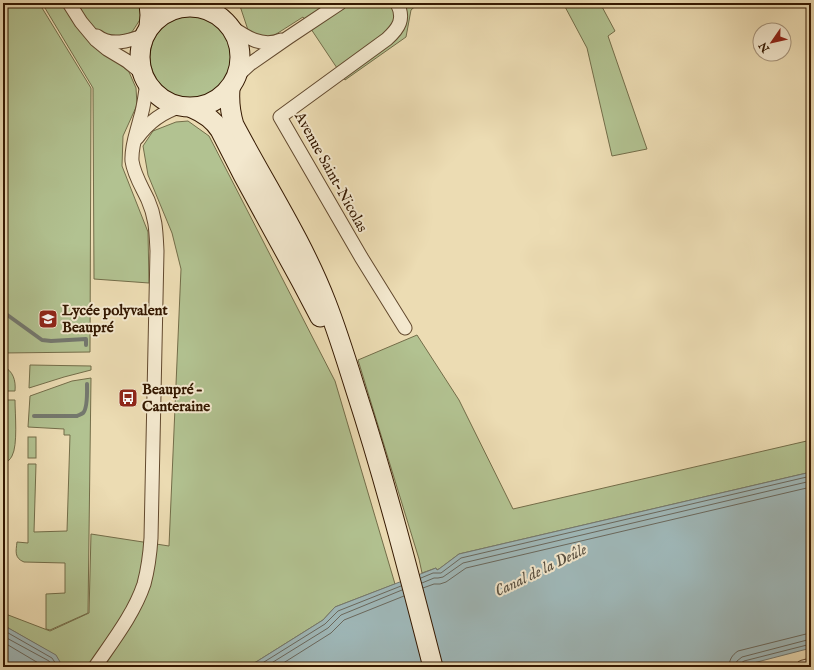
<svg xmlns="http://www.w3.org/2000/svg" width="814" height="670" font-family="'IM FELL English',serif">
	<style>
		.green { fill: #b2c291; stroke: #736d49 }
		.water { fill: #9fb8b9; stroke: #74786f }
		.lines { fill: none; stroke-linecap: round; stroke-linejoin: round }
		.shore { stroke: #6a685d; stroke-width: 1 }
		.stream { stroke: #74786f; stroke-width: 4 }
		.street-casing { stroke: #62492e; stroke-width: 15 }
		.secondary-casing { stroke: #341801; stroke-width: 21 }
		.street { stroke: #f3e8ce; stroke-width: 13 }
		.secondary { stroke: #f3e8ce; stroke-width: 19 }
		.labels { text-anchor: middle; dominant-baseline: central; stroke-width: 4; stroke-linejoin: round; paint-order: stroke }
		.street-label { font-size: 15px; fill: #341801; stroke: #f3e8ce }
		.poi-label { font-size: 15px; font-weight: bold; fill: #341801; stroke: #f3e8ce; text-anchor: start }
		.water-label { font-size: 16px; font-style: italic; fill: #595041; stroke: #f3e8ce }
	</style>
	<rect width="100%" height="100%" fill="#ecdcb3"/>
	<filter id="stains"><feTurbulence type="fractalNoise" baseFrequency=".005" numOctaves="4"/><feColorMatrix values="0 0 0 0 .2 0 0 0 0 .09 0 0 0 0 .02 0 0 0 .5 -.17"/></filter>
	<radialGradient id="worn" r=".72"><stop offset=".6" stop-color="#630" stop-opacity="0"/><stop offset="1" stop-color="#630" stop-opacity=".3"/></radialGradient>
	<g class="green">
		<path d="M3 3H39L91 88 90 352 3 353Z"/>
		<path d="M42 3H141V18L132 32 119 37 117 62 129 72 136 88 137 105 123 136 122 166 148 232 149 283 94 279 93 88Z"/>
		<path d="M239 3H419L411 10 406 37 345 80 303 17 270 38 249 33Z"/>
		<path d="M563 3H600L615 31 608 36 647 149 612 156 587 48Z"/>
		<circle cx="191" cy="57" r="41"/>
		<path d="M188 121 209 136 335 381 395 584 335 607 323 620 248 667H63L55 655 3 625V613L50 631 89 613 91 534 169 546 181 269 172 233 148 175 143 146 153 131 176 122Z"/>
		<path d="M417 335 459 400 513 509 811 440V472L459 554 439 569 436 570V568L422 573 419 559 358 360Z"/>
		<path d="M30 365 91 366V370L64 377 29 388Z"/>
		<path d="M3 366C13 371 16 380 15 391H3Z"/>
		<path d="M91 378 88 613 50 630 46 629V594L65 593V563L24 562C14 558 16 551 17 542L28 543V464H36L34 532 67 531 70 435H64V429L28 427 30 396 72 381Z"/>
		<path d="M3 400H15C15 414 18 445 12 456 10 460 7 462 3 465Z"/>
		<rect x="28" y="437" width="8" height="21"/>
	</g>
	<g class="water">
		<path d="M811 472V648L738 667H248L323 620 335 607 436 568 437 570 439 569 459 554Z"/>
		<path d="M3 625 56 655 63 667H3Z"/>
	</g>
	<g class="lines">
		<g class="shore">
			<path d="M421 578 433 573H441L461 558 811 476"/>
			<path d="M422 583 434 578H438L443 577 463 563 811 481"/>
			<path d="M423 588 434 584H440L446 582 466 568 811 487"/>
			<path d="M3 630 52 658 58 667"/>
			<path d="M3 636 49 661 53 667"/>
			<path d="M3 642 45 667"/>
			<path d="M256 667 325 624 338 611 401 586"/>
			<path d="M265 667 328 628 341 615 402 590"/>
			<path d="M277 667 331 633 344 620 404 596"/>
			<path d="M729 667C729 660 732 655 738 651L806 634 811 633"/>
			<path d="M735 667 737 661 742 657 811 639"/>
			<path d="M740 667 741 663 744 661 811 644"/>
		</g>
		<g class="stream">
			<path d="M3 311 6 314 42 340 51 341 86 339V345"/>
			<path d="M34 416H77C79 415 82 414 83 413 88 408 87 391 87 384"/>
		</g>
		<g class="street-casing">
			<g id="street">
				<path d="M69 3 81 22 96 40 107 49 127 61 143 74"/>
				<path d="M397 3C405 19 399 28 387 39L280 117 361 257 405 328"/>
				<path d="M230 26C246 37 262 48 281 40"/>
				<path d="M97 36C111 47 129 41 145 35"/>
				<path d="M237 76 250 64 289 37 340 3"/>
				<path d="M137 138C148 123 162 112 180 107"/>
				<path d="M95 667C112 642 134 614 144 584 148 569 150 554 151 538L157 251C156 232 156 218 148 200 142 187 134 175 132 161 131 146 137 132 140 119 144 107 145 95 147 82"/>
				<path d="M803 667 811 665"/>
			</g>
		</g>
		<g class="secondary-casing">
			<g id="secondary">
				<path d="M149 3 150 15 149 27"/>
				<circle cx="190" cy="57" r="50"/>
				<path d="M230 89C229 102 230 112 234 125 265 184 302 240 326 302 337 330 346 359 355 388 385 480 409 574 433 667"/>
				<path d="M192 108C204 113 213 119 220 130L243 175 301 281 320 317"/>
			</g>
		</g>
		<use href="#street" class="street"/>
		<use href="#secondary" class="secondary"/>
	</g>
	<defs>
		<g id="school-square" transform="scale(1)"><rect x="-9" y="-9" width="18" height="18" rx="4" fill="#8f2418" stroke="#f3e8ce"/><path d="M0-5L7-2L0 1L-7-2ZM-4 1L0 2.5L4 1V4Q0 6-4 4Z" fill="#fff"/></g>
		<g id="bus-square" transform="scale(1)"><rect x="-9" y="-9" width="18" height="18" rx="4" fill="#8f2418" stroke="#f3e8ce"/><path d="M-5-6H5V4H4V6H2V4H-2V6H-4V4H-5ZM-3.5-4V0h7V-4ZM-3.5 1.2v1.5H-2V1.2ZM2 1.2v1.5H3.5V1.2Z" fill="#fff"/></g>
	</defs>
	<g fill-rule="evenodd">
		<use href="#school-square" x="48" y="319"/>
		<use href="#bus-square" x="128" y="398"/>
	</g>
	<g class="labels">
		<g class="street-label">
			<text transform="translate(331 172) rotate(61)">Avenue Saint-Nicolas</text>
		</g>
		<g class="poi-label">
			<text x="62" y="310">Lycée polyvalent<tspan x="62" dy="17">Beaupré</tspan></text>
			<text x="142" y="389">Beaupré –<tspan x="142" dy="17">Canteraine</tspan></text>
		</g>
		<g class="water-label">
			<text transform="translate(541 571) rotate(-26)">Canal de la Deûle</text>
		</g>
	</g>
	<rect width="814" height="670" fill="none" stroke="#ecdcb3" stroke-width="16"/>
	<rect x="4" y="4" width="806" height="662" fill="none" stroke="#341801" stroke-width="2"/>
	<rect x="8" y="8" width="798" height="654" fill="none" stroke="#341801"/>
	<g transform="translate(772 42) rotate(236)"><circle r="19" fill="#f3e8ce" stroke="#a7957c"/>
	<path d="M0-3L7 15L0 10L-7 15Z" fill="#8f2418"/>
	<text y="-6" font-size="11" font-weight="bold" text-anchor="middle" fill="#341801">N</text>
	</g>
	<rect width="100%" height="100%" filter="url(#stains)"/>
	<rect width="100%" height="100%" fill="url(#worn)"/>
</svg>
